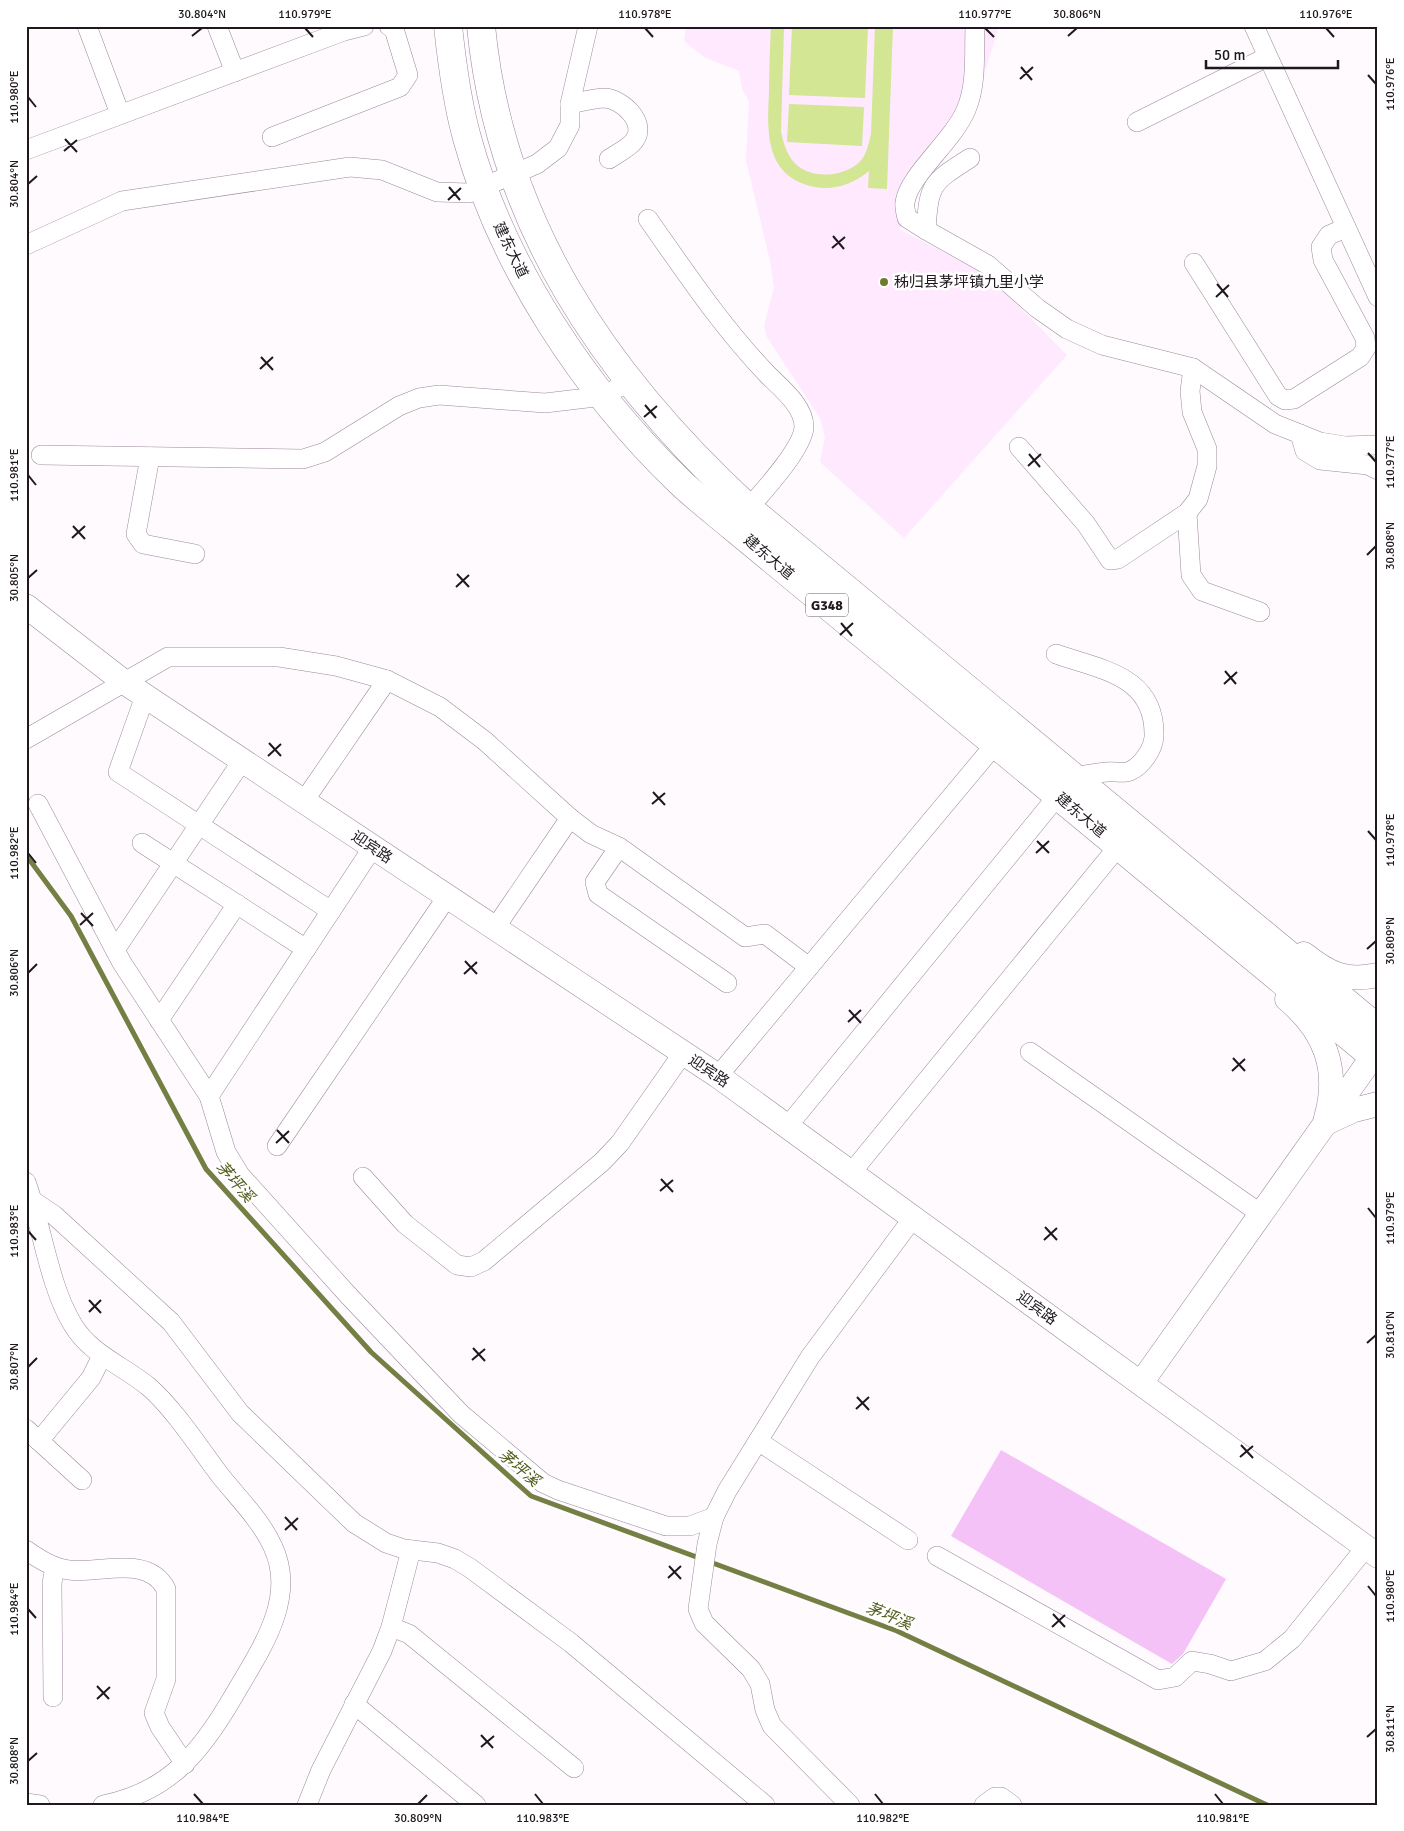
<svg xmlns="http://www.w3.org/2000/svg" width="1404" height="1831" font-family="Signika,'Noto Sans SC',sans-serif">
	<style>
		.built { fill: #fee9ff }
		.green { fill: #d2e693 }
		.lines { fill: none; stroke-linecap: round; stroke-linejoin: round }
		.stream { stroke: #747f43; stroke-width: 5 }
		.building { fill: #f5c2f8 }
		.minor-casing { stroke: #9b899c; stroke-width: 20 }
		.major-casing { stroke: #9b899c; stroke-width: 25 }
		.highway-casing { stroke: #9b899c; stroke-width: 29 }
		.minor { stroke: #fff; stroke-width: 19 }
		.major { stroke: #fff; stroke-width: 24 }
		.highway { stroke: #fff; stroke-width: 28 }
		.ticks { fill: none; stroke: #1f181f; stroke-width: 2 }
		.poi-dot { fill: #6d7d2c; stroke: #fff; stroke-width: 2 }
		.labels { text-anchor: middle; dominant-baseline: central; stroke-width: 5; stroke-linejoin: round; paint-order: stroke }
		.shield { fill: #fff; stroke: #625d62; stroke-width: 1 }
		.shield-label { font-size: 14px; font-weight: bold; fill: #1f181f }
		.street-label { font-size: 15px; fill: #1f181f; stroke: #fff }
		.poi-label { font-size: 15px; fill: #1f181f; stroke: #fff; text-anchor: start }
		.water-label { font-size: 16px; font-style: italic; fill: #515d1e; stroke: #fff }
		.neatline { fill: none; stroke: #1f181f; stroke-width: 2 }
		.ticks-label { font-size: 12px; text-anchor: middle; fill: #1f181f }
	</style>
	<rect width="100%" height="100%" fill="#fefafe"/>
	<path class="built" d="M686 26H999L971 118 949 153 922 182 915 205 899 229 988 275 1067 355 904 538 820 462 825 437 820 418 767 337 764 326 774 288 770 261 746 160 749 102 742 89 739 71 704 57 684 41Z"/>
	<g class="green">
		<path d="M771 26H784L781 131C783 142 786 151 792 160 806 179 838 178 856 165 866 158 868 146 871 134L875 26H893L887 189 868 188 869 171C855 183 834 191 815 187 765 177 767 133 769 92 769 70 770 48 771 26Z"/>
		<path d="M792 26H868L865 98 789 95Z"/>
		<path d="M789 104 864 107 862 146 787 142Z"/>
	</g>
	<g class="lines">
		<path class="stream" d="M26 855 71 916 206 1169 371 1352 531 1496 897 1631 1267 1805"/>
	</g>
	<path class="building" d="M1001 1450 1226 1579 1183 1654 1172 1664 951 1536Z"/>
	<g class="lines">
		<g class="minor-casing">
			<g id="minor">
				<path d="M87 26 120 114"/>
				<path d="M217 26 235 72"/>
				<path d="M1254 26 1378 297"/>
				<path d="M570 104C581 102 594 98 605 98 622 99 648 123 634 141 629 148 616 154 609 159"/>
				<path d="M1137 122 1267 57"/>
				<path d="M272 137 400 87 408 75 394 29 389 26"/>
				<path d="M26 150 344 31 364 26"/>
				<path d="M970 158C931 183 929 184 926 230L988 265 1037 308 1067 329 1102 345 1193 368 1275 424 1320 442 1345 446 1378 445"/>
				<path d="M648 219C686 273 722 327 768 375 781 388 804 406 804 427 803 450 757 498 741 517"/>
				<path d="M926 230 907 218C906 213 904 207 905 202 909 175 953 141 966 110 977 85 974 53 975 26"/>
				<path d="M26 245 122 201 350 167 382 170 437 192 469 193 537 164 558 148 570 125V104L588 26"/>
				<path d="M1194 263 1278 396 1285 400 1294 399 1360 357 1366 348 1365 338 1323 260 1321 247 1329 235 1346 228"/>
				<path d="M1300 434 1305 451 1320 460 1368 465 1378 470"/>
				<path d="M1019 447 1086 524 1110 560 1118 559 1187 513 1198 499 1207 466V449L1192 412 1190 391 1193 368"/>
				<path d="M41 455 303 459 325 452 399 406 419 398 439 395 545 403 604 396 629 381"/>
				<path d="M150 457 136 534 143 544 195 554"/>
				<path d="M1187 513 1191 575 1202 591 1260 612"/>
				<path d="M145 696 118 772 331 911"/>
				<path d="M26 739 168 657H279L336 666 387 680 440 707 485 741 570 818 495 928"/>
				<path d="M304 801 387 680"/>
				<path d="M38 804 122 963 209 1096 226 1152 240 1175 348 1295 461 1414 543 1483 558 1490 666 1526H690L714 1517"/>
				<path d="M570 818 591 834 619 847 745 937 765 934 809 967"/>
				<path d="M142 843 306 949"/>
				<path d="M619 847 595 882 598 894 727 983"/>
				<path d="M115 950 242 761"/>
				<path d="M159 1020 237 904"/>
				<path d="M1030 1052 1261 1214"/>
				<path d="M718 1076 1002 736"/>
				<path d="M209 1096 373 847"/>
				<path d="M787 1127 1073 777C1085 775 1096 773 1107 772 1114 771 1124 774 1130 771 1142 766 1153 749 1154 737 1156 676 1102 670 1056 654"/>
				<path d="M277 1146 447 897"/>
				<path d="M851 1173 1126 837"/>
				<path d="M363 1177 405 1224 457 1265 471 1267 484 1261 602 1162 620 1143 683 1053"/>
				<path d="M26 1182C42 1226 49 1286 73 1325 91 1355 124 1366 149 1387 175 1410 198 1446 219 1474 237 1497 261 1520 273 1547 298 1600 258 1653 233 1697 201 1752 169 1792 103 1805"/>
				<path d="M33 1201 54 1215 171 1322 240 1413 354 1523 386 1543 404 1549 438 1553 455 1559 470 1568 571 1643 765 1805"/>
				<path d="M26 1429 82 1480"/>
				<path d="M39 1441 91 1378 102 1356"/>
				<path d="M758 1441 908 1540"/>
				<path d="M26 1550C39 1559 53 1568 69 1570 100 1574 148 1554 166 1589V1679L154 1713 160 1727 185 1764"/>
				<path d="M937 1556 1158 1680 1175 1677 1192 1661 1210 1664 1231 1671 1265 1661 1292 1639 1366 1547"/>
				<path d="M391 1627 409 1634 574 1768"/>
				<path d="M53 1697 52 1583 55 1567"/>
				<path d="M354 1704 476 1805"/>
				<path d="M26 1803 40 1805"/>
				<path d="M307 1805 321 1770 382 1651 391 1627 411 1550"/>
				<path d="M850 1805 772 1726 765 1710 760 1684 751 1669 704 1623 698 1609 707 1544 714 1517 727 1491 810 1357 913 1218"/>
				<path d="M984 1805 995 1797H1001L1012 1805"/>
			</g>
		</g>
		<g class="major-casing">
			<g id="major">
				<path d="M26 606 124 682 718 1076 1378 1556"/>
				<path d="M1304 954C1329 974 1346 982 1378 975"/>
				<path d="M1287 999C1325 1031 1340 1069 1326 1118"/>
				<path d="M1326 1123 1354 1110 1378 1104"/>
				<path d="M1141 1383 1378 1049"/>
			</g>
		</g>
		<g class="highway-casing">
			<g id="highway">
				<path d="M448 26C452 64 457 102 467 138 502 266 585 391 681 483 697 498 715 512 733 527L1378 1060"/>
				<path d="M481 26C500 224 606 377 748 508L1378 1029"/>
			</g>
		</g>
		<use href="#minor" class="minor"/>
		<use href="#major" class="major"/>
		<use href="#highway" class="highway"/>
	</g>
	<path class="ticks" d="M305 28 313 37M645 28 653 37M985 28 994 37M1326 28 1334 37M192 36 202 28M1068 36 1077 28M1021 67 1032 80M1368 75 1376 84M1020 79 1033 67M28 97 36 107M65 139 77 152M64 151 77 140M28 184 37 176M449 187 460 200M448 200 461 188M833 236 844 249M832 248 845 237M1217 284 1228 297M1216 297 1229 285M261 357 273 370M260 369 273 357M645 405 656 418M644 417 657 406M1368 453 1376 462M1029 454 1040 467M1028 466 1041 454M28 475 36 485M73 526 85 539M72 538 85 526M1367 555 1376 546M457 574 469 587M28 578 37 570M456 587 469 575M841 623 852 636M840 635 853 623M1225 671 1236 684M1224 684 1237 672M269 743 281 756M268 756 281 744M653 792 665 805M652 804 665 793M1368 831 1376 840M1037 841 1049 853M28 853 36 863M1036 853 1049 841M81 913 93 926M80 925 93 913M1367 949 1376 941M465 961 477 974M28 973 37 964M464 974 477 962M849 1010 861 1023M848 1022 861 1010M1233 1058 1245 1071M1232 1071 1245 1059M277 1130 289 1143M276 1143 289 1131M661 1179 673 1192M660 1191 673 1180M1368 1208 1376 1218M1045 1227 1057 1240M28 1231 36 1240M1044 1240 1057 1228M89 1300 101 1313M89 1312 101 1300M1367 1343 1376 1335M473 1348 485 1361M472 1360 485 1349M28 1367 37 1358M857 1397 869 1410M856 1409 869 1397M1241 1445 1253 1458M1240 1457 1253 1446M285 1517 297 1530M285 1530 298 1518M669 1566 681 1579M668 1578 681 1566M1368 1586 1376 1596M28 1609 36 1618M1053 1614 1065 1627M1052 1627 1065 1615M97 1686 109 1699M97 1699 110 1687M481 1735 493 1748M1367 1737 1376 1729M481 1747 494 1736M28 1761 37 1753M194 1794 203 1804M535 1794 543 1804M875 1794 883 1804M1215 1794 1223 1804M418 1804 427 1795"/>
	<circle class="poi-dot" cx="884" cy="282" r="5"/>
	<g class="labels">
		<rect class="shield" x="806" y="593.5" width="42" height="23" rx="4"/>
		<g class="shield-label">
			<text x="827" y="605">G348</text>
		</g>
		<g class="street-label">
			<text transform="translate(511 250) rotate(64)">建东大道</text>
			<text transform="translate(769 557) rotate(40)">建东大道</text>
			<text transform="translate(1081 815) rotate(40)">建东大道</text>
			<text transform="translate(372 847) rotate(34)">迎宾路</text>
			<text transform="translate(709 1071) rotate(34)">迎宾路</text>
			<text transform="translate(1037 1308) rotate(36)">迎宾路</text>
		</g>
		<g class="poi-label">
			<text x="894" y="282">秭归县茅坪镇九里小学</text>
		</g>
		<g class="water-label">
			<text transform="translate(235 1182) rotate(49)">茅坪溪</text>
			<text transform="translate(519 1468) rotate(40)">茅坪溪</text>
			<text transform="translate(889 1616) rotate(22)">茅坪溪</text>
		</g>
	</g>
	<rect width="1404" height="1831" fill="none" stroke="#ffffff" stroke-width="55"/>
	<path d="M1206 60v8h132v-8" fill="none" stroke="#1f181f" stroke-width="2.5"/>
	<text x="1214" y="60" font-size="15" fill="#1f181f" stroke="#ffffff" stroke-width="4" paint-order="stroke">50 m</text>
	<rect x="28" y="28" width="1348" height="1776" class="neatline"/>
	<g class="ticks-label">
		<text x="202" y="18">30.804°N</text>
		<text x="305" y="18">110.979°E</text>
		<text x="645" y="18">110.978°E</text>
		<text x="985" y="18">110.977°E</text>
		<text x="1077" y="18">30.806°N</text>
		<text x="1326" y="18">110.976°E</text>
		<text transform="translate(1390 84) rotate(-90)" y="4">110.976°E</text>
		<text transform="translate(14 97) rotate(-90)" y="4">110.980°E</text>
		<text transform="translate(14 184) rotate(-90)" y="4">30.804°N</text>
		<text transform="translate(1390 462) rotate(-90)" y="4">110.977°E</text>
		<text transform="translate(14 475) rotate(-90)" y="4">110.981°E</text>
		<text transform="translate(1390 546) rotate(-90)" y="4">30.808°N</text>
		<text transform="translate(14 578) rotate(-90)" y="4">30.805°N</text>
		<text transform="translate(1390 840) rotate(-90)" y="4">110.978°E</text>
		<text transform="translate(14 853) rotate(-90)" y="4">110.982°E</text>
		<text transform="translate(1390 941) rotate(-90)" y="4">30.809°N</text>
		<text transform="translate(14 973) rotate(-90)" y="4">30.806°N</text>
		<text transform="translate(1390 1218) rotate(-90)" y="4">110.979°E</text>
		<text transform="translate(14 1231) rotate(-90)" y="4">110.983°E</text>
		<text transform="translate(1390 1335) rotate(-90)" y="4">30.810°N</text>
		<text transform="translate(14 1367) rotate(-90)" y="4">30.807°N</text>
		<text transform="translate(1390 1596) rotate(-90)" y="4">110.980°E</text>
		<text transform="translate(14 1609) rotate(-90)" y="4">110.984°E</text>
		<text transform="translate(1390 1729) rotate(-90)" y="4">30.811°N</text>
		<text transform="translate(14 1761) rotate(-90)" y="4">30.808°N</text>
		<text x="203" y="1822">110.984°E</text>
		<text x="418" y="1822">30.809°N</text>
		<text x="543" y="1822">110.983°E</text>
		<text x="883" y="1822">110.982°E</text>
		<text x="1223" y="1822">110.981°E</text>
	</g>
</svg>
